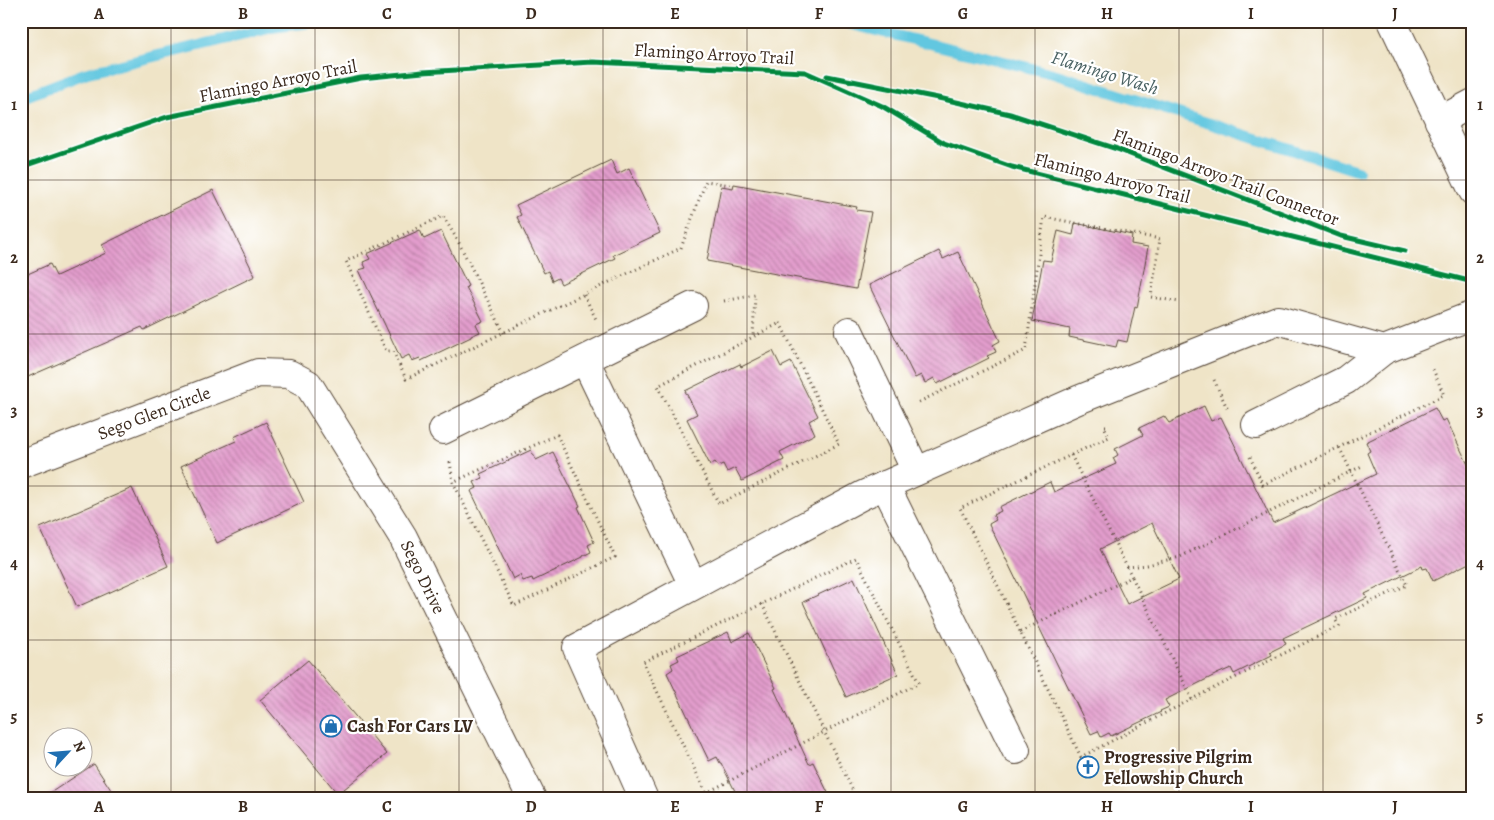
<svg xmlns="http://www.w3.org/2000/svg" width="1494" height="820" font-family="Alegreya,serif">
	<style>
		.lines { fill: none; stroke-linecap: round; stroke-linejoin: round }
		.stream { stroke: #62c7e0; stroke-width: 11 }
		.building { fill: url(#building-back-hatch); fill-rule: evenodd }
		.minor-casing { stroke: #564637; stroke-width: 30 }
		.major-casing { stroke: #564637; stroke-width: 30 }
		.path { stroke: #564637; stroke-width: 3; stroke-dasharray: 1 4; stroke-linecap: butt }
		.minor { stroke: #fff; stroke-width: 28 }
		.major { stroke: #fff; stroke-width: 28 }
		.cycleway-casing { stroke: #fff; stroke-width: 8 }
		.cycleway { stroke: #00873e; stroke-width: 5 }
		.grid { fill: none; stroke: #3b2a1e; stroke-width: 1; stroke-opacity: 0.55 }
		.labels { text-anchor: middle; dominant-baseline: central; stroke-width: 4.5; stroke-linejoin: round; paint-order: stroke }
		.street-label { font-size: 18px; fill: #3b2a1e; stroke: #fff }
		.poi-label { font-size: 18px; font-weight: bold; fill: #3b2a1e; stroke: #fff; text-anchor: start }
		.water-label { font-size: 19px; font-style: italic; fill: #496162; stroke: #fff }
		.neatline { fill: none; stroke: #3b2a1e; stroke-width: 2 }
		.grid-label { font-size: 16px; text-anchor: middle; font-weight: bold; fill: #3b2a1e }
	</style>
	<defs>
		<pattern id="building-back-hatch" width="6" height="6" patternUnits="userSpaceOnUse" patternTransform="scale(1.25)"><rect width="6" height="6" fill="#e39dcd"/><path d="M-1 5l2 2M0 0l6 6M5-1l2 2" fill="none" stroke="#b980a6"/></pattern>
	</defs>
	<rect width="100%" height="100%" fill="#fff"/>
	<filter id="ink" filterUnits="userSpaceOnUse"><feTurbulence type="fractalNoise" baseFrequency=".02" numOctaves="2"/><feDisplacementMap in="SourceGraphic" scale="10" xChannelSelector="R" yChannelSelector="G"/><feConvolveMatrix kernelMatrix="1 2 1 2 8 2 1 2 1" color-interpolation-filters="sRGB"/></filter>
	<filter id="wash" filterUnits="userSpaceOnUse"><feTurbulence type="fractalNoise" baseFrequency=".0096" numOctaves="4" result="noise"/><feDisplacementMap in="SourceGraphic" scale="20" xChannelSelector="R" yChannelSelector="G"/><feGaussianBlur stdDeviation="1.12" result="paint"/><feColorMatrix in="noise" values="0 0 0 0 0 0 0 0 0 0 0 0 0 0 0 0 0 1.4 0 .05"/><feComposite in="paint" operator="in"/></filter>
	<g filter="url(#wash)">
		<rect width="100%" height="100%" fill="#efe4c7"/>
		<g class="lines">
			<g class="stream">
				<path d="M837 21 1055 74 1358 171"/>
				<path d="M21 98 86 73 275 27 324 21"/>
			</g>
		</g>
		<g id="blocks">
			<g class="building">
				<path d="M611 160 617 174 629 168 660 233 613 255 615 258 561 284 558 278 552 281 548 271 544 273 517 217 521 215 516 205Z"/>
				<path d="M734 184 857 207 856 210 871 212 856 289 707 261 721 186 733 188Z"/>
				<path d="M213 190 255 276 144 330 142 327 21 380V277L50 264 56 276 106 253 102 245Z"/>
				<path d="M1075 223 1132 235 1131 244 1148 247 1137 308 1135 307 1127 342 1118 340 1116 347 1069 337 1070 329 1032 321 1043 260 1051 261 1058 231 1073 235Z"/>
				<path d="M420 230 424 239 441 231 468 286 466 287 483 321 476 324 480 332 471 336V337L421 361 420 358 412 361 409 355 401 359 359 270 366 268 363 262 370 259 367 254Z"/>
				<path d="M939 251 943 259 958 252 1000 341 993 345 996 352 987 356 989 358 937 384 934 378 925 383 921 375 915 378 869 285Z"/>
				<path d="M773 351 781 367 791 362 818 416 809 421 815 434 780 452 784 460 742 481 735 468 727 472 723 464 718 466 715 462 710 465 687 419 697 414 685 391 740 364 741 367Z"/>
				<path d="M1204 406 1211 421 1221 417 1273 523 1376 474 1367 453 1370 451 1366 442 1435 408 1442 421 1446 419 1473 475V561L1433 581 1427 568 1423 569 1422 566 1365 594 1367 598 1283 638 1286 644 1270 652 1272 655 1234 674 1231 668 1217 674 1165 700 1169 707 1160 711 1161 712 1111 736 1109 733 1101 737 1098 731 1091 734 989 524 996 520 993 515 1001 511 999 507 1050 482 1054 492 1116 464 1113 458 1118 455 1115 449 1143 435 1139 428 1164 416 1169 423ZM1152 523 1179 579 1127 604 1100 549Z"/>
				<path d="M266 422 304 502 217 543 181 466 236 441 234 437Z"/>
				<path d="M531 450 536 460 553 452 580 506 578 507 594 542 588 545 591 552 583 556V557L533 581 532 578 523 581 520 575 513 579 471 491 477 488 474 482 483 478 480 474Z"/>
				<path d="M132 488 168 566 77 607 40 528Z"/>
				<path d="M854 578 898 674 846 697 803 602Z"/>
				<path d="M728 632 732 642 749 633 776 688 774 689 809 764 813 762 831 799H739L721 763H720L717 757 709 761 667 673 673 669 671 664 679 660 677 656Z"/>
				<path d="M308 660 387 754 338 794 260 700Z"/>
				<path d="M94 764 117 799H41Z"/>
			</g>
		</g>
	</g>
	<g filter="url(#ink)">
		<use href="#blocks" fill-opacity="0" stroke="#564637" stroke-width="1"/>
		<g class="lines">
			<g class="minor-casing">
				<g id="minor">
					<path d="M1439 121 1473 103"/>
					<path d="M849 331 916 471"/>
					<path d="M585 360 693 585"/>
					<path d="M1256 425 1346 380 1384 350"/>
					<path d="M443 430 693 306"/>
					<path d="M21 464 258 373 289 374 308 384 403 537 532 799"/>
					<path d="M885 485 1016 750"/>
					<path d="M644 799 577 648 863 495 1078 400 1278 320 1384 350 1473 315"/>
				</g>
			</g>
			<g class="major-casing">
				<path id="major" d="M1392 21 1473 191"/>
			</g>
			<g class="path">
				<path d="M584 295 596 319"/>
				<path d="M724 301 755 295 753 337"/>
				<path d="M780 323 839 444 719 504 658 386Z"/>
				<path d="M504 333 458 241 443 216 346 261 386 351H393L406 379 681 248 706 181 730 185"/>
				<path d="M1214 380 1228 410"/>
				<path d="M919 402 1026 350 1044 217 1160 239 1151 297 1180 302"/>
				<path d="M1106 426H1104L1109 437 960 508 1081 757 1192 699 1339 626 1335 619 1407 585 1339 447"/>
				<path d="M1071 455 1132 577"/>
				<path d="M1250 457 1263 485 1444 395 1432 367"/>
				<path d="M450 462 453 482 514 606 615 557 557 435 453 482"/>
				<path d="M1127 567 1147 565 1180 557 1364 465"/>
				<path d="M762 604 857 799"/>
				<path d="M1020 632 1132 577 1192 699"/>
				<path d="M706 793 919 683 856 558 643 662 709 799"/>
			</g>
			<use href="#minor" class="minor"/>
			<use href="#major" class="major"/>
			<g class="cycleway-casing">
				<g id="cycleway">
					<path d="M827 76 943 99 1010 114 1117 149 1341 236 1405 251"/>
					<path d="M21 167 167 117 361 78 423 72 593 62 805 72 882 106 944 143 1012 167 1473 282"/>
				</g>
			</g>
			<use href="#cycleway" class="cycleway"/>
		</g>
	</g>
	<path class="grid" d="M171 21V799M315 21V799M459 21V799M603 21V799M747 21V799M891 21V799M1035 21V799M1179 21V799M1323 21V799M21 180H1473M21 334H1473M21 486H1473M21 640H1473"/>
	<defs>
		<g id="shop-ring" transform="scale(1.125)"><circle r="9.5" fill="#fff" stroke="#1f6fb2" stroke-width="1.5"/><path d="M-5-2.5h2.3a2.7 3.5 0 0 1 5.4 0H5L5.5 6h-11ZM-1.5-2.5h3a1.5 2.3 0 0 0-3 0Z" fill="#1f6fb2"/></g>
		<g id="church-ring" transform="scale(1.125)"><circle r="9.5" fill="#fff" stroke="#1f6fb2" stroke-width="1.5"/><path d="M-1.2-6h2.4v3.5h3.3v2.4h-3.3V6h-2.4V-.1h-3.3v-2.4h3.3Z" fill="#1f6fb2"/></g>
	</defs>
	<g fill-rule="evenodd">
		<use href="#shop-ring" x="331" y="726"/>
		<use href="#church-ring" x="1088" y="767"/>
	</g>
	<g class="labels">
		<g class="street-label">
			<text transform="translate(714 54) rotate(3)">Flamingo Arroyo Trail</text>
			<text transform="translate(278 81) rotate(-11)">Flamingo Arroyo Trail</text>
			<text transform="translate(1226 177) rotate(21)">Flamingo Arroyo Trail Connector</text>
			<text transform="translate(1112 178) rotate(14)">Flamingo Arroyo Trail</text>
			<text transform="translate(154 413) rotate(-21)">Sego Glen Circle</text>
			<text transform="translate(423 577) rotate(64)">Sego Drive</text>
		</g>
		<g class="poi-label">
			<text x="347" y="726">Cash For Cars LV</text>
			<text x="1104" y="757">Progressive Pilgrim<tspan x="1104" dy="21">Fellowship Church</tspan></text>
		</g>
		<g class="water-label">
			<text transform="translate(1105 73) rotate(17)">Flamingo Wash</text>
		</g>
	</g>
	<rect width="1494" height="820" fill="none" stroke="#fff" stroke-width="55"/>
	<g transform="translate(68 752) rotate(64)"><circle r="24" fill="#ffffff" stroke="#b1aaa5"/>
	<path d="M0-4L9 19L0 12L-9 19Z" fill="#1f6fb2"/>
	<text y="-8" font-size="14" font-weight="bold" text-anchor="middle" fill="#3b2a1e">N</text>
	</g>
	<rect x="28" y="28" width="1438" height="764" class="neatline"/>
	<g class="grid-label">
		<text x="99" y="19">A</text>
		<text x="243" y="19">B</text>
		<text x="387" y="19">C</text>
		<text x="531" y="19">D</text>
		<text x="675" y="19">E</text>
		<text x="819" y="19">F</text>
		<text x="963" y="19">G</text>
		<text x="1107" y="19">H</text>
		<text x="1251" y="19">I</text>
		<text x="1395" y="19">J</text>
		<text x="14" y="110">1</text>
		<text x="1480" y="110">1</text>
		<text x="14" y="263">2</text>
		<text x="1480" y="263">2</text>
		<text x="14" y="416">3</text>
		<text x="1480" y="416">3</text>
		<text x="14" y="569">4</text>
		<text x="1480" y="569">4</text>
		<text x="14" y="722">5</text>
		<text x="1480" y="722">5</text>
		<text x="99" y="812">A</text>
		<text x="243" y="812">B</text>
		<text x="387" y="812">C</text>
		<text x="531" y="812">D</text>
		<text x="675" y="812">E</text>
		<text x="819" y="812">F</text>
		<text x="963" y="812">G</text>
		<text x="1107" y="812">H</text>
		<text x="1251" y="812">I</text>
		<text x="1395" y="812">J</text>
	</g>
</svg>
